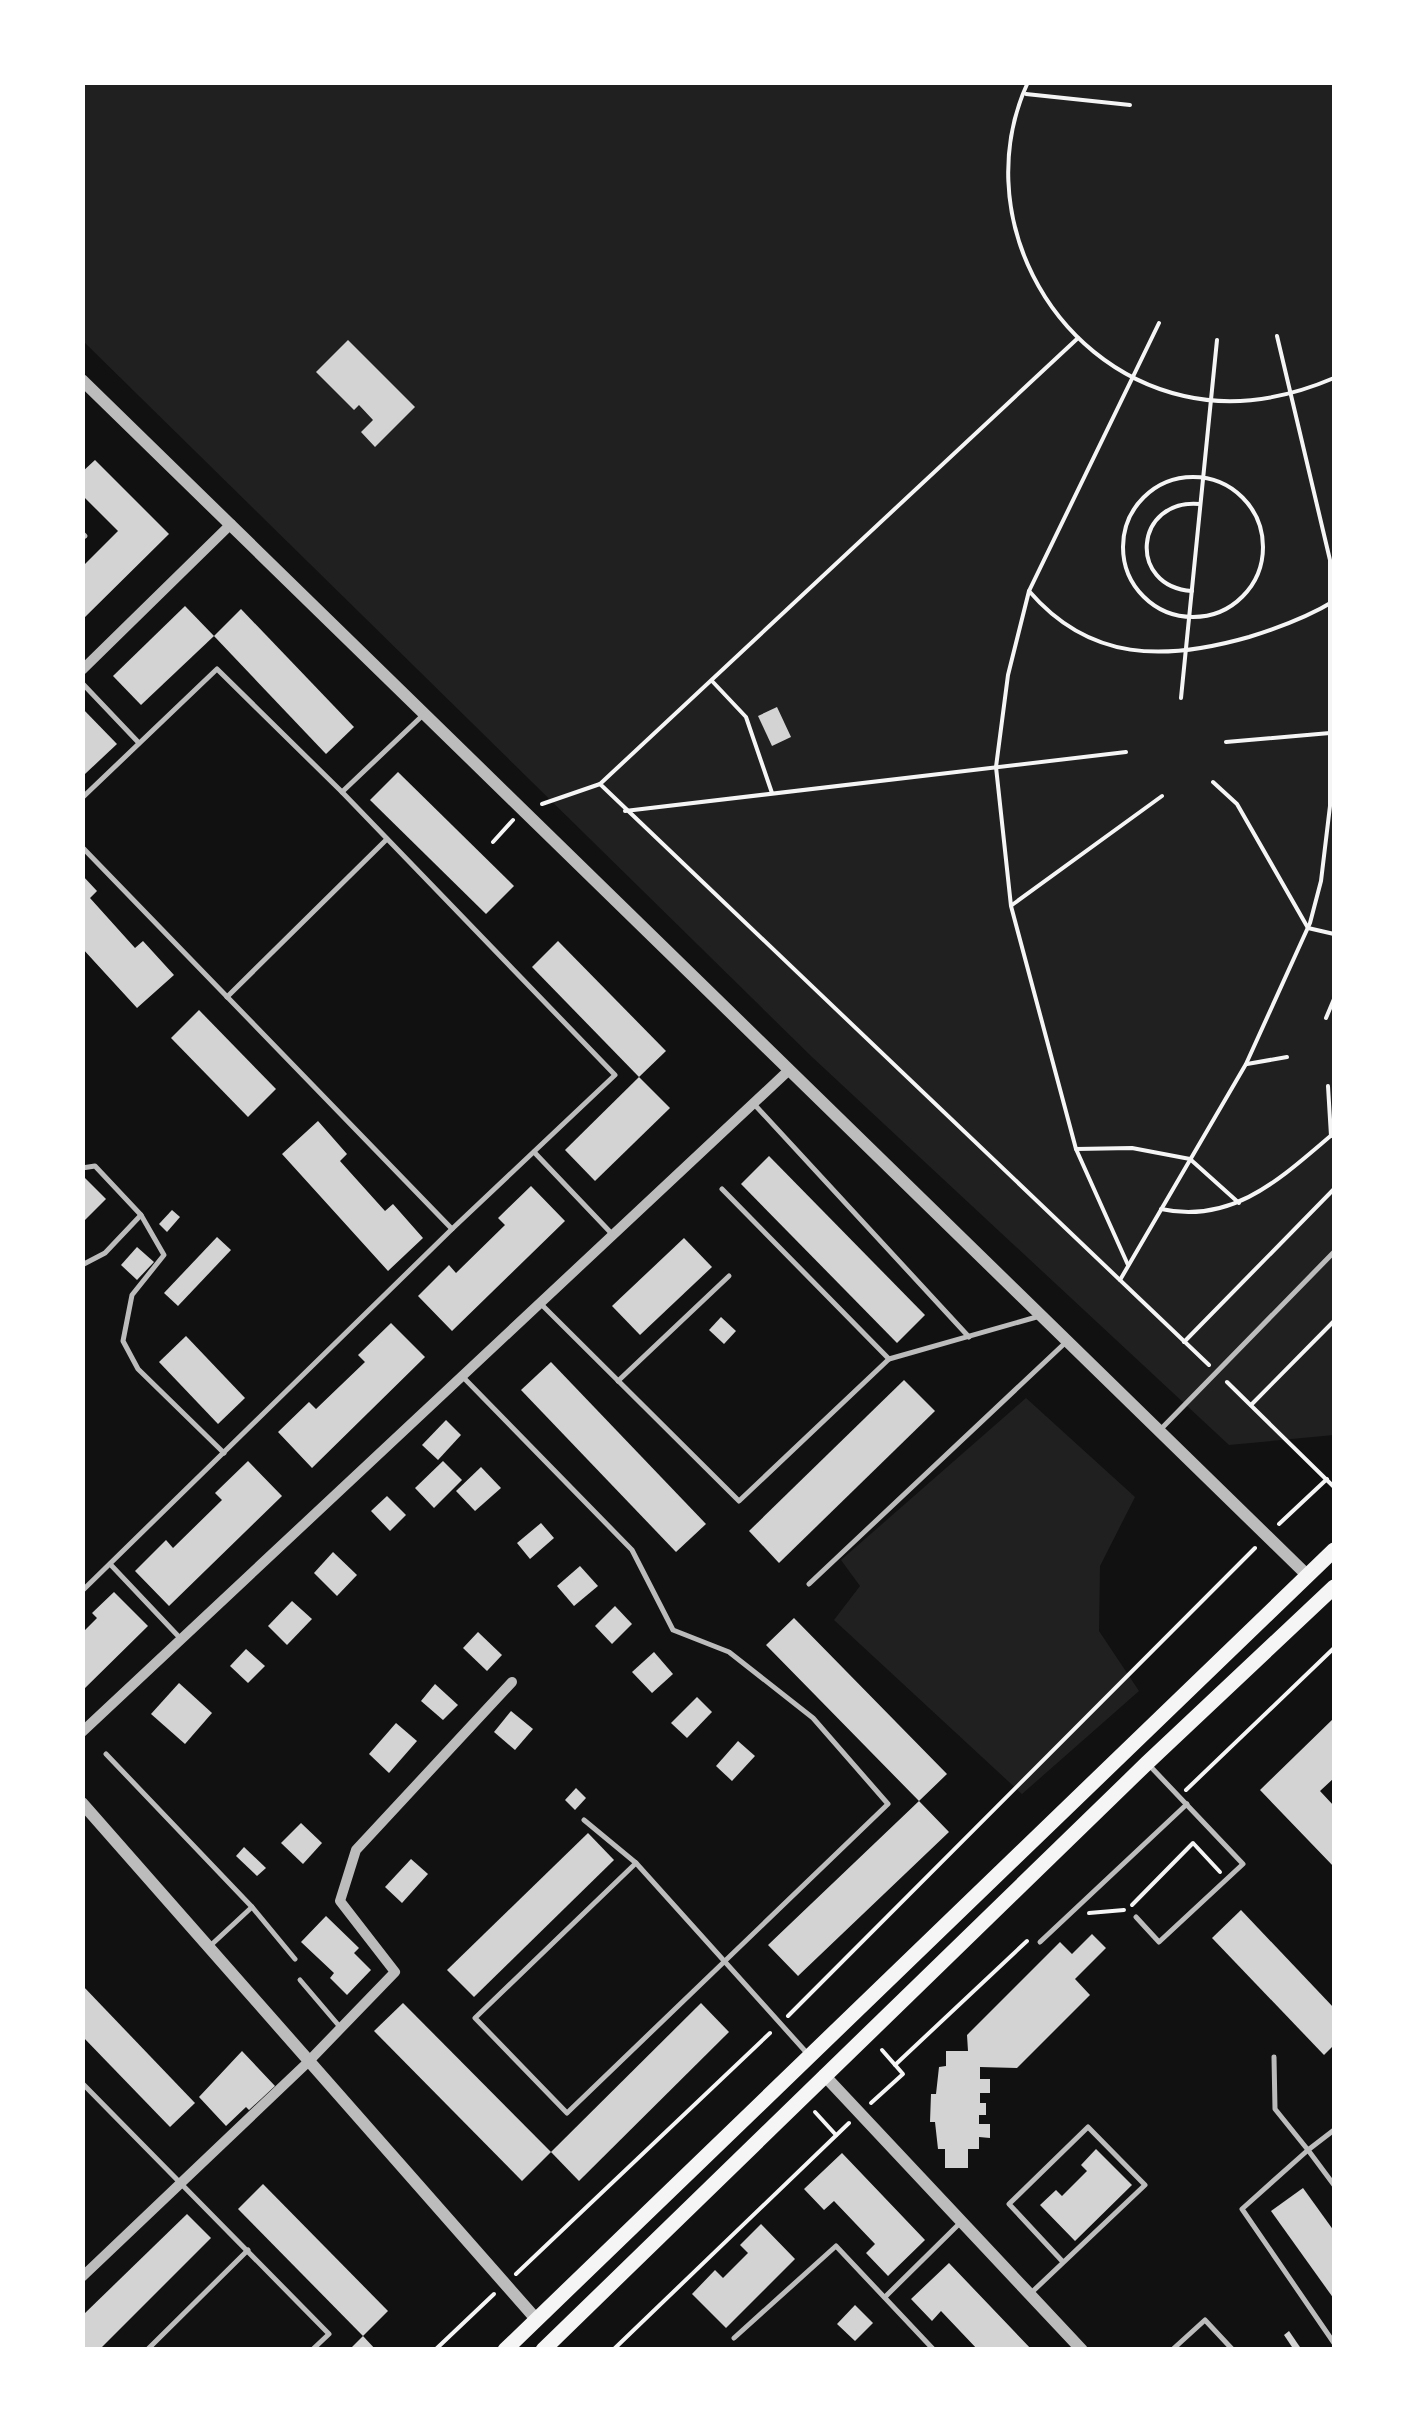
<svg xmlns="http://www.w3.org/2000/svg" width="1417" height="2432" font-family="Arial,sans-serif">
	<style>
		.green { fill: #202020 }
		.building { fill: #d3d3d3 }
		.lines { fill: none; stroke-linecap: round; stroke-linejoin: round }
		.path { stroke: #f5f5f5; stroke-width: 4 }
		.service { stroke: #bcbcbc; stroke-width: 5 }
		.minor { stroke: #bcbcbc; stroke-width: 10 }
		.tertiary { stroke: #bcbcbc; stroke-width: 12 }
		.primary { stroke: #f5f5f5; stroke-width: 15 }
	</style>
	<rect width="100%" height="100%" fill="#111"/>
	<g class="green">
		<path d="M82 83H1334V1435L1229 1445 811 1056 83 341Z"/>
		<path d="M1026 1398 1135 1497 1100 1566 1099 1631 1139 1691 1022 1794 834 1620 860 1586 841 1560Z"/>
	</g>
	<g class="building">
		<path d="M348 340 415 407 375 447 361 432 373 420 359 405 354 410 316 372Z"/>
		<path d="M95 460 169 534 82 620V567L118 531 82 495V472Z"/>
		<path d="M185 606 214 636 141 705 113 676Z"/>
		<path d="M241 609 354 727 326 754 214 636Z"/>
		<path d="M777 707 791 737 772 746 758 716Z"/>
		<path d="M82 708 117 744 85 774 82 772Z"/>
		<path d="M398 772 514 886 486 914 370 800Z"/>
		<path d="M82 875 97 891 90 898 135 948 143 941 174 975 137 1008 82 948Z"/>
		<path d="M558 941 666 1051 639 1077 532 967Z"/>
		<path d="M199 1010 276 1089 248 1117 171 1038Z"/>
		<path d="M639 1077 670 1108 595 1181 565 1150Z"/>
		<path d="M318 1121 347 1154 340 1161 385 1211 393 1204 423 1238 388 1271 282 1154Z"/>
		<path d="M769 1156 925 1315 897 1343 741 1184Z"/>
		<path d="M85 1178 106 1199 82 1223V1181Z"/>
		<path d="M531 1186 565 1221 452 1331 418 1296 449 1265 456 1273 505 1225 498 1218Z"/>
		<path d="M172 1210 180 1217 167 1232 159 1224Z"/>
		<path d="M217 1237 231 1250 178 1306 164 1293Z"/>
		<path d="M684 1238 712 1267 640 1335 612 1306Z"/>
		<path d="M137 1247 154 1262 137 1280 121 1265Z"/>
		<path d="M721 1317 736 1331 724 1344 709 1330Z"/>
		<path d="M391 1323 425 1357 312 1468 278 1432 309 1402 316 1409 365 1362 358 1355Z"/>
		<path d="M186 1336 245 1398 218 1424 159 1362Z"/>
		<path d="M551 1362 706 1524 676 1552 521 1390Z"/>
		<path d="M904 1380 935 1411 779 1563 749 1531Z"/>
		<path d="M446 1420 461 1435 438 1460 422 1445Z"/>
		<path d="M248 1461 282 1496 169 1606 135 1571 166 1540 173 1548 222 1500 215 1493Z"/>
		<path d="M443 1461 462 1480 434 1508 415 1488Z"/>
		<path d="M481 1467 501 1488 475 1511 456 1491Z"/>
		<path d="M387 1496 406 1515 390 1531 371 1511Z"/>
		<path d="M541 1523 554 1538 530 1559 517 1543Z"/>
		<path d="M333 1552 357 1575 337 1596 314 1573Z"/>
		<path d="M580 1566 598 1586 574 1606 557 1586Z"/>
		<path d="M114 1592 148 1626 82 1691V1633L97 1618 92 1613Z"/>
		<path d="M292 1601 312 1619 287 1645 268 1626Z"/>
		<path d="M615 1606 632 1624 612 1644 595 1626Z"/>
		<path d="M794 1618 947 1774 919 1801 949 1832 798 1976 768 1945 919 1801 766 1645Z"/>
		<path d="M478 1632 502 1655 487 1671 463 1648Z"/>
		<path d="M246 1649 265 1666 248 1683 230 1666Z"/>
		<path d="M654 1652 673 1674 652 1693 632 1672Z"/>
		<path d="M179 1683 212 1713 185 1744 151 1714Z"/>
		<path d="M435 1684 458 1705 443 1720 421 1701Z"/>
		<path d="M697 1697 712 1712 687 1738 671 1723Z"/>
		<path d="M511 1711 533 1729 515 1750 494 1732Z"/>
		<path d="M1334 1718V1778L1320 1791 1334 1806V1867L1260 1790Z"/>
		<path d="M396 1723 417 1741 389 1773 369 1754Z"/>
		<path d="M738 1741 755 1756 732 1781 716 1766Z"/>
		<path d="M576 1788 586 1798 575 1810 565 1800Z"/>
		<path d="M301 1823 322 1843 303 1864 281 1843Z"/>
		<path d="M588 1833 614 1860 474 1997 447 1970Z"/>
		<path d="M244 1847 266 1868 257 1876 236 1856Z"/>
		<path d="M411 1859 428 1874 402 1903 385 1887Z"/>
		<path d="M1241 1910 1334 2008V2045L1324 2055 1212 1938Z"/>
		<path d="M326 1916 359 1948 354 1953 371 1970 347 1995 330 1978 334 1973 301 1942Z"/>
		<path d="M1092 1934 1106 1948 1075 1979 1090 1995 1017 2068 980 2067V2079H990V2093H980V2103H986V2115H979V2124H990V2138L979 2137V2149H968V2168H945V2149H938L935 2122H930L931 2094H936L939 2067 946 2066V2051H968L967 2035 1060 1942 1072 1954Z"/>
		<path d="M82 1985 195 2103 170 2127 82 2036Z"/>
		<path d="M403 2003 551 2152 522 2181 374 2031Z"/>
		<path d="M701 2003 729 2032 579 2181 551 2152Z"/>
		<path d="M242 2051 275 2086 249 2110 246 2107 226 2126 199 2097Z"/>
		<path d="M1096 2149 1132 2185 1075 2241 1040 2205 1056 2190 1062 2196 1087 2171 1081 2165Z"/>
		<path d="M842 2153 925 2240 888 2276 866 2253 875 2244 834 2201 824 2210 804 2189Z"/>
		<path d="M263 2184 388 2311 363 2336 238 2209Z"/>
		<path d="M1303 2188 1334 2231V2299L1271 2211Z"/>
		<path d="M187 2214 211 2238 99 2350H82V2316Z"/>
		<path d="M761 2224 795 2259 726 2328 692 2294 715 2270 723 2278 748 2253 740 2245Z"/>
		<path d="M949 2263 1032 2350H978L941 2311 932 2321 911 2299Z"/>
		<path d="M855 2305 873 2323 855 2341 837 2324Z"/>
		<path d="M1289 2331 1302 2350H1294L1284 2335Z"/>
		<path d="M363 2336 376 2350H349Z"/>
	</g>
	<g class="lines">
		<g class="path">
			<path d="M1028 82C969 210 1048 365 1184 396 1236 408 1287 398 1334 378"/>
			<path d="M1026 94 1130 105"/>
			<path d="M1078 338 600 784 1209 1365"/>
			<circle cx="1193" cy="547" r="70"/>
			<path d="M1029 591C1090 662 1165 661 1249 637 1278 628 1308 617 1334 601"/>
			<path d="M1192 591C1127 587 1134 498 1200 504"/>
			<path d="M712 681 746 717 772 793"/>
			<path d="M1181 698 1217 340"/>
			<path d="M1226 742 1330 733"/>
			<path d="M1213 782 1237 804 1308 928 1334 934"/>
			<path d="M542 804 600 784"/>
			<path d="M625 811 1126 752"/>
			<path d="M493 842 513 820"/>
			<path d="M1012 905 1162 796"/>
			<path d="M1326 1018 1334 999"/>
			<path d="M1247 1064 1287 1057"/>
			<path d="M1328 1086 1331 1136"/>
			<path d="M1076 1149 1132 1148 1190 1159 1239 1203"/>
			<path d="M1161 1209C1234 1225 1283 1176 1334 1133"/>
			<path d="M1128 1265 1076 1149 1011 906 996 767 1008 675 1029 591 1159 323"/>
			<path d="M1120 1280 1246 1064 1310 923 1321 881 1330 806V560L1277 336"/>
			<path d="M1184 1342 1334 1189"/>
			<path d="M1227 1382 1334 1487"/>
			<path d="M1251 1405 1334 1321"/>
			<path d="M1279 1524 1327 1479"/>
			<path d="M1186 1790 1334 1648"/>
			<path d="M1132 1905 1193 1843 1220 1872"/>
			<path d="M1089 1913 1124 1910"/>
			<path d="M788 2016 1255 1548"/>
			<path d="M895 2065 1027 1941"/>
			<path d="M871 2103 903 2074 882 2050"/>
			<path d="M815 2112 836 2135"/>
			<path d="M516 2274 770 2033"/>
			<path d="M435 2350 494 2294"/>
			<path d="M613 2350 849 2123"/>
		</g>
		<g class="service">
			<path d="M82 533 85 536 82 538"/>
			<path d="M82 683 139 743"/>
			<path d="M342 792 422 716"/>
			<path d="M82 798 217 669 342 792 615 1075 452 1229 82 847"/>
			<path d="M227 997 387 839"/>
			<path d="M754 1104 969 1337"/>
			<path d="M534 1152 613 1235"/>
			<path d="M82 1168 95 1166 141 1215 164 1255 132 1295 123 1341 138 1369 224 1453"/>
			<path d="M82 1265 105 1253 141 1215"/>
			<path d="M542 1305 739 1501 889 1359 722 1189"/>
			<path d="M889 1359 1040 1316"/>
			<path d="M462 1376 632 1550 673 1630 729 1652 813 1718 888 1804 567 2113 475 2018 636 1863"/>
			<path d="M618 1381 729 1276"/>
			<path d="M1161 1429 1334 1252"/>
			<path d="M110 1564 180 1638"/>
			<path d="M809 1584 1065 1343"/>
			<path d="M82 1591 452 1229"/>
			<path d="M106 1754 252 1907 210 1946"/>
			<path d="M584 1820 636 1863 806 2052"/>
			<path d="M252 1907 295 1959"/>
			<path d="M1136 1917 1159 1942 1243 1864 1149 1765"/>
			<path d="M1040 1942 1187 1804"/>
			<path d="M300 1980 340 2027"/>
			<path d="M1274 2057 1275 2109 1308 2150 1334 2130"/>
			<path d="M82 2083 329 2334 312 2350"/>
			<path d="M1334 2185 1308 2150 1242 2209 1334 2343"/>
			<path d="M1031 2293 1145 2185 1088 2127 1009 2204 1063 2262"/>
			<path d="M885 2297 960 2223"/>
			<path d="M734 2338 836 2246 934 2350"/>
			<path d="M147 2350 248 2250"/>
			<path d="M1172 2350 1205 2320 1233 2350"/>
		</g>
		<g class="minor">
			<path d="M82 670 231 524"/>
			<path d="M82 1732 789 1070"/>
			<path d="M82 2277 307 2063 395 1972 340 1901 356 1850 512 1682"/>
		</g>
		<g class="tertiary">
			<path d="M82 380 1308 1576"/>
			<path d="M82 1803 536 2319"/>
			<path d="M824 2075 1082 2350"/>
		</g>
		<g class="primary">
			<path d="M505 2350 1334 1550"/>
			<path d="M543 2350 1147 1763 1334 1587"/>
		</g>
	</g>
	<rect width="1417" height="2432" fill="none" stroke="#ffffff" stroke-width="170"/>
</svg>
